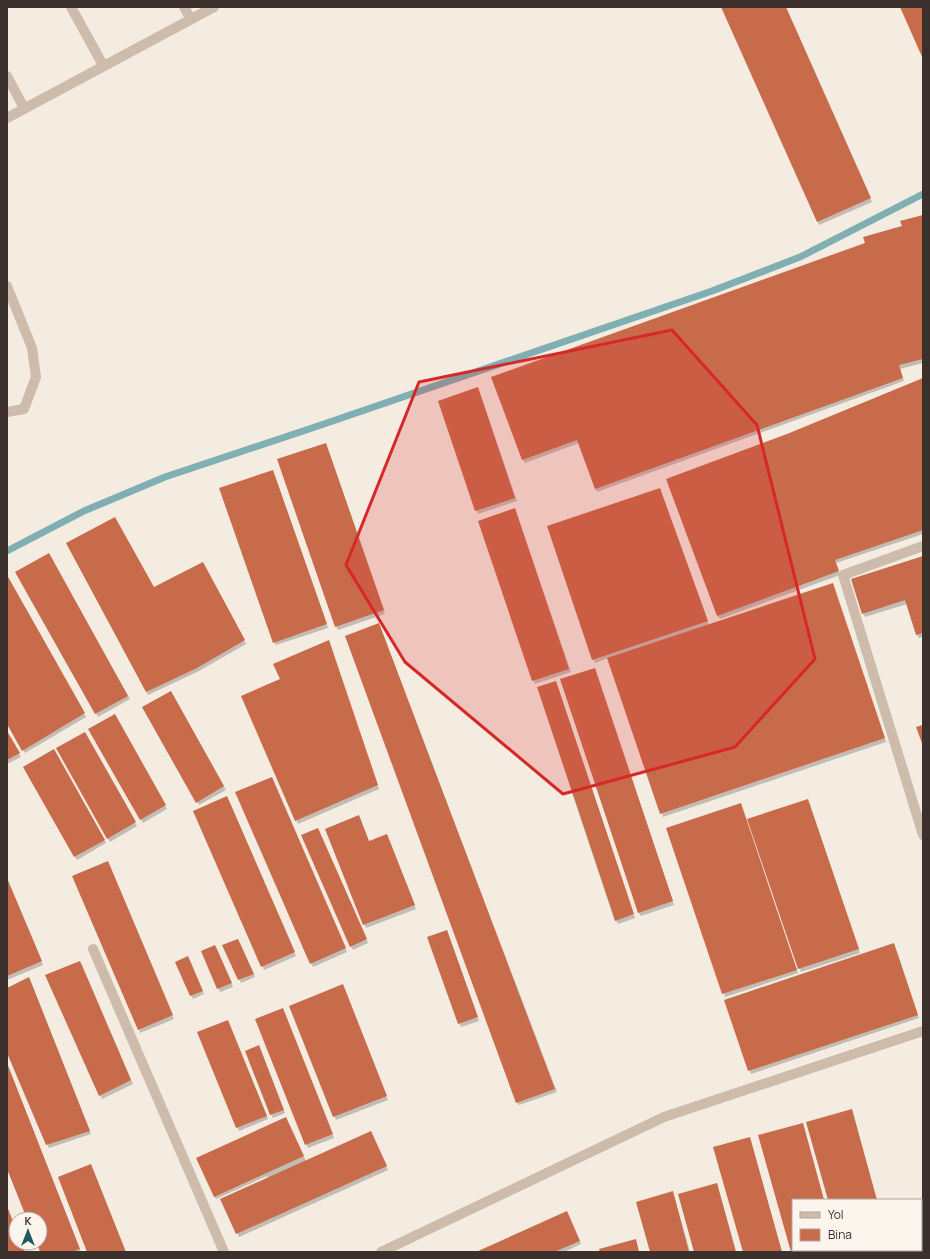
<svg xmlns="http://www.w3.org/2000/svg" width="930" height="1259" font-family="Manrope,sans-serif">
	<style>
		.shadow { fill: #0003 }
		.lines { fill: none; stroke-linecap: round; stroke-linejoin: round }
		.stream { stroke: #7fafb2; stroke-width: 7 }
		.building { fill: #c86b4b }
		.minor { stroke: #cdbbac; stroke-width: 10 }
		.marked { fill: #d62828; fill-opacity: 0.2; stroke: #d62828; stroke-width: 3; stroke-linejoin: round }
	</style>
	<rect width="100%" height="100%" fill="#f4ebe1"/>
	<g class="shadow">
		<path d="M723 7H785L872 202 819 225Z"/>
		<path d="M923 216V363L900 369 904 381 597 492 579 443 525 463 523 460 866 243 903 227Z"/>
		<path d="M923 380V534L836 563 840 575 720 619 718 616 788 435Z"/>
		<path d="M478 388 517 501 478 514 439 402Z"/>
		<path d="M327 447 385 614 338 630 336 626Z"/>
		<path d="M273 471 328 628 276 645 274 642Z"/>
		<path d="M660 490 709 625 834 588 886 742 663 817 608 658 595 663 593 659Z"/>
		<path d="M515 509 571 672 535 684 479 521Z"/>
		<path d="M67 544 154 589 202 564 246 644 199 671 148 695Z"/>
		<path d="M48 554 130 699 98 717 16 572Z"/>
		<path d="M923 557V637L919 638 917 635 907 604 865 617 863 613Z"/>
		<path d="M7 577 86 717 25 753 7 722Z"/>
		<path d="M379 624 557 1092 519 1105 517 1102Z"/>
		<path d="M330 645 379 789 298 824 242 696 281 679Z"/>
		<path d="M596 673 674 905 641 916 639 913Z"/>
		<path d="M557 685 635 918 618 924 616 920Z"/>
		<path d="M170 693 226 790 199 805 143 708Z"/>
		<path d="M114 715 167 809 143 823 89 729Z"/>
		<path d="M7 733 21 757 7 764Z"/>
		<path d="M85 733 137 826 110 842 57 749Z"/>
		<path d="M54 750 106 843 77 860 24 767Z"/>
		<path d="M273 781 347 952 313 967 237 793Z"/>
		<path d="M229 801 296 956 264 970 194 811Z"/>
		<path d="M809 804 860 953 801 972 748 820Z"/>
		<path d="M742 808 798 973 725 997 668 829Z"/>
		<path d="M318 829 368 943 353 950 351 946Z"/>
		<path d="M326 829 369 842 388 839 416 909 366 928Z"/>
		<path d="M109 866 174 1019 140 1033 139 1029Z"/>
		<path d="M7 879 43 965 7 980Z"/>
		<path d="M447 931 479 1021 461 1027 429 938Z"/>
		<path d="M240 943 255 977 241 983 224 946Z"/>
		<path d="M894 944 919 1018 751 1074 725 1001Z"/>
		<path d="M217 949 233 987 220 992 202 951Z"/>
		<path d="M190 961 204 994 193 999 176 963Z"/>
		<path d="M82 965 133 1084 102 1099 47 976Z"/>
		<path d="M31 982 91 1134 49 1148 7 1051V989Z"/>
		<path d="M344 989 388 1100 336 1120 290 1006Z"/>
		<path d="M284 1013 334 1138 308 1148 256 1019Z"/>
		<path d="M229 1024 268 1119 239 1131 198 1033Z"/>
		<path d="M260 1050 285 1113 273 1118 271 1114Z"/>
		<path d="M7 1064 81 1252H41L38 1243H40V1219H28L7 1166Z"/>
		<path d="M287 1122 306 1161 372 1136 388 1170 239 1237 222 1199 268 1178 267 1176 216 1199 214 1196Z"/>
		<path d="M804 1127 824 1200H793V1250H838L839 1252H792L760 1136Z"/>
		<path d="M749 1138 751 1142 782 1252H744Z"/>
		<path d="M717 1184 736 1252H695Z"/>
		<path d="M674 1196 690 1252H651Z"/>
		<path d="M569 1216 581 1244 564 1252H478Z"/>
	</g>
	<g class="lines">
		<path class="stream" d="M7 551 84 511 165 477 321 425 712 291 800 257 923 194"/>
	</g>
	<g class="building">
		<path d="M721 7H786L871 198 817 222Z"/>
		<path d="M900 7H923V59Z"/>
		<path d="M923 215V359L899 365 903 378 595 489 577 440 522 460 491 377 865 243 863 237 902 226 900 221Z"/>
		<path d="M923 378V530L835 560 839 571 717 616 666 479 787 434Z"/>
		<path d="M478 387 515 498 475 511 438 401Z"/>
		<path d="M326 443 384 610 335 627 277 459Z"/>
		<path d="M273 470 327 624 273 643 219 488Z"/>
		<path d="M660 488 708 621 592 660 547 526Z"/>
		<path d="M515 508 569 669 532 681 478 521Z"/>
		<path d="M115 517 154 587 203 562 245 640 197 668 146 692 66 543Z"/>
		<path d="M49 553 128 696 95 714 15 572Z"/>
		<path d="M923 556V633L916 635 905 600 862 614 851 579Z"/>
		<path d="M7 575 85 713 22 751 7 724Z"/>
		<path d="M833 583 885 738 660 814 607 658Z"/>
		<path d="M379 623 555 1089 516 1103 345 636Z"/>
		<path d="M329 640 378 785 295 821 241 696 280 679 273 664Z"/>
		<path d="M595 668 673 901 638 913 560 679Z"/>
		<path d="M556 681 634 914 615 921 537 687Z"/>
		<path d="M171 691 224 786 196 803 142 707Z"/>
		<path d="M115 714 166 805 140 820 88 729Z"/>
		<path d="M923 725V746L916 727Z"/>
		<path d="M7 731 20 753 7 760Z"/>
		<path d="M85 732 136 822 107 839 56 748Z"/>
		<path d="M54 749 105 840 74 857 23 767Z"/>
		<path d="M272 777 346 948 310 964 235 792Z"/>
		<path d="M227 796 295 952 261 967 193 811Z"/>
		<path d="M808 799 859 949 798 969 747 819Z"/>
		<path d="M741 803 797 970 722 994 666 828Z"/>
		<path d="M359 815 369 841 387 834 415 905 363 925 325 829Z"/>
		<path d="M318 828 367 939 350 947 301 835Z"/>
		<path d="M108 861 173 1015 138 1030 72 876Z"/>
		<path d="M7 878 42 961 7 976Z"/>
		<path d="M447 930 478 1017 458 1024 427 937Z"/>
		<path d="M238 939 254 974 238 980 222 945Z"/>
		<path d="M894 943 918 1015 748 1071 724 1000Z"/>
		<path d="M215 945 232 983 217 989 201 951Z"/>
		<path d="M188 956 203 991 190 996 175 962Z"/>
		<path d="M80 961 131 1080 99 1096 45 975Z"/>
		<path d="M29 977 90 1131 46 1145 7 1053V988Z"/>
		<path d="M343 984 387 1096 333 1117 289 1006Z"/>
		<path d="M283 1008 333 1134 305 1145 255 1019Z"/>
		<path d="M228 1020 267 1116 236 1128 197 1032Z"/>
		<path d="M259 1045 284 1110 270 1115 245 1051Z"/>
		<path d="M7 1063 80 1249 72 1252H40L37 1243H40V1219H27L7 1169Z"/>
		<path d="M852 1109 877 1200H828L806 1122Z"/>
		<path d="M286 1117 304 1156 214 1197 196 1158Z"/>
		<path d="M803 1123 824 1200H793V1250H838V1252H791L758 1135Z"/>
		<path d="M371 1131 387 1166 236 1234 220 1199Z"/>
		<path d="M750 1137 782 1252H743L713 1147Z"/>
		<path d="M91 1164 126 1252H87L58 1177Z"/>
		<path d="M717 1183 736 1252H694L678 1194Z"/>
		<path d="M673 1191 689 1252H650L636 1202Z"/>
		<path d="M7 1206 16 1229V1243H22L25 1252H7Z"/>
		<path d="M567 1211 580 1241 554 1252H476Z"/>
		<path d="M636 1239 639 1252H600L599 1249Z"/>
		<path d="M842 1250H891V1252H843Z"/>
	</g>
	<g class="lines">
		<g class="minor">
			<path d="M71 7 103 65"/>
			<path d="M184 7 191 19"/>
			<path d="M7 76 24 108"/>
			<path d="M7 118 214 7"/>
			<path d="M7 286 32 348 36 377 24 409 7 412"/>
			<path d="M923 546 843 575 923 835"/>
			<path d="M93 949 224 1252"/>
			<path d="M381 1252 664 1117 923 1031"/>
		</g>
	</g>
	<path class="marked" d="M672 330 757 425 815 659 735 747 563 794 405 662 346 565 419 382Z"/>
	<rect width="930" height="1259" fill="none" stroke="#3b302b" stroke-width="16"/>
	<rect x="792" y="1199" width="130" height="52" fill="#fbf5ee" stroke="#aea6a0"/>
	<rect x="800" y="1212" width="20" height="6" fill="#cdbbac" stroke="#aea6a0"/>
	<text x="828" y="1219" font-size="12" fill="#3b302b">Yol</text>
	<rect x="800" y="1229" width="20" height="12" fill="#c86b4b" stroke="#aea6a0"/>
	<text x="828" y="1239" font-size="12" fill="#3b302b">Bina</text>
	<g transform="translate(28 1231)"><circle r="19" fill="#fbf5ee" stroke="#aea6a0"/>
	<path d="M0-3L7 15L0 10L-7 15Z" fill="#1f595d"/>
	<text y="-6" font-size="11" font-weight="bold" text-anchor="middle" fill="#3b302b">K</text>
	</g>
</svg>
